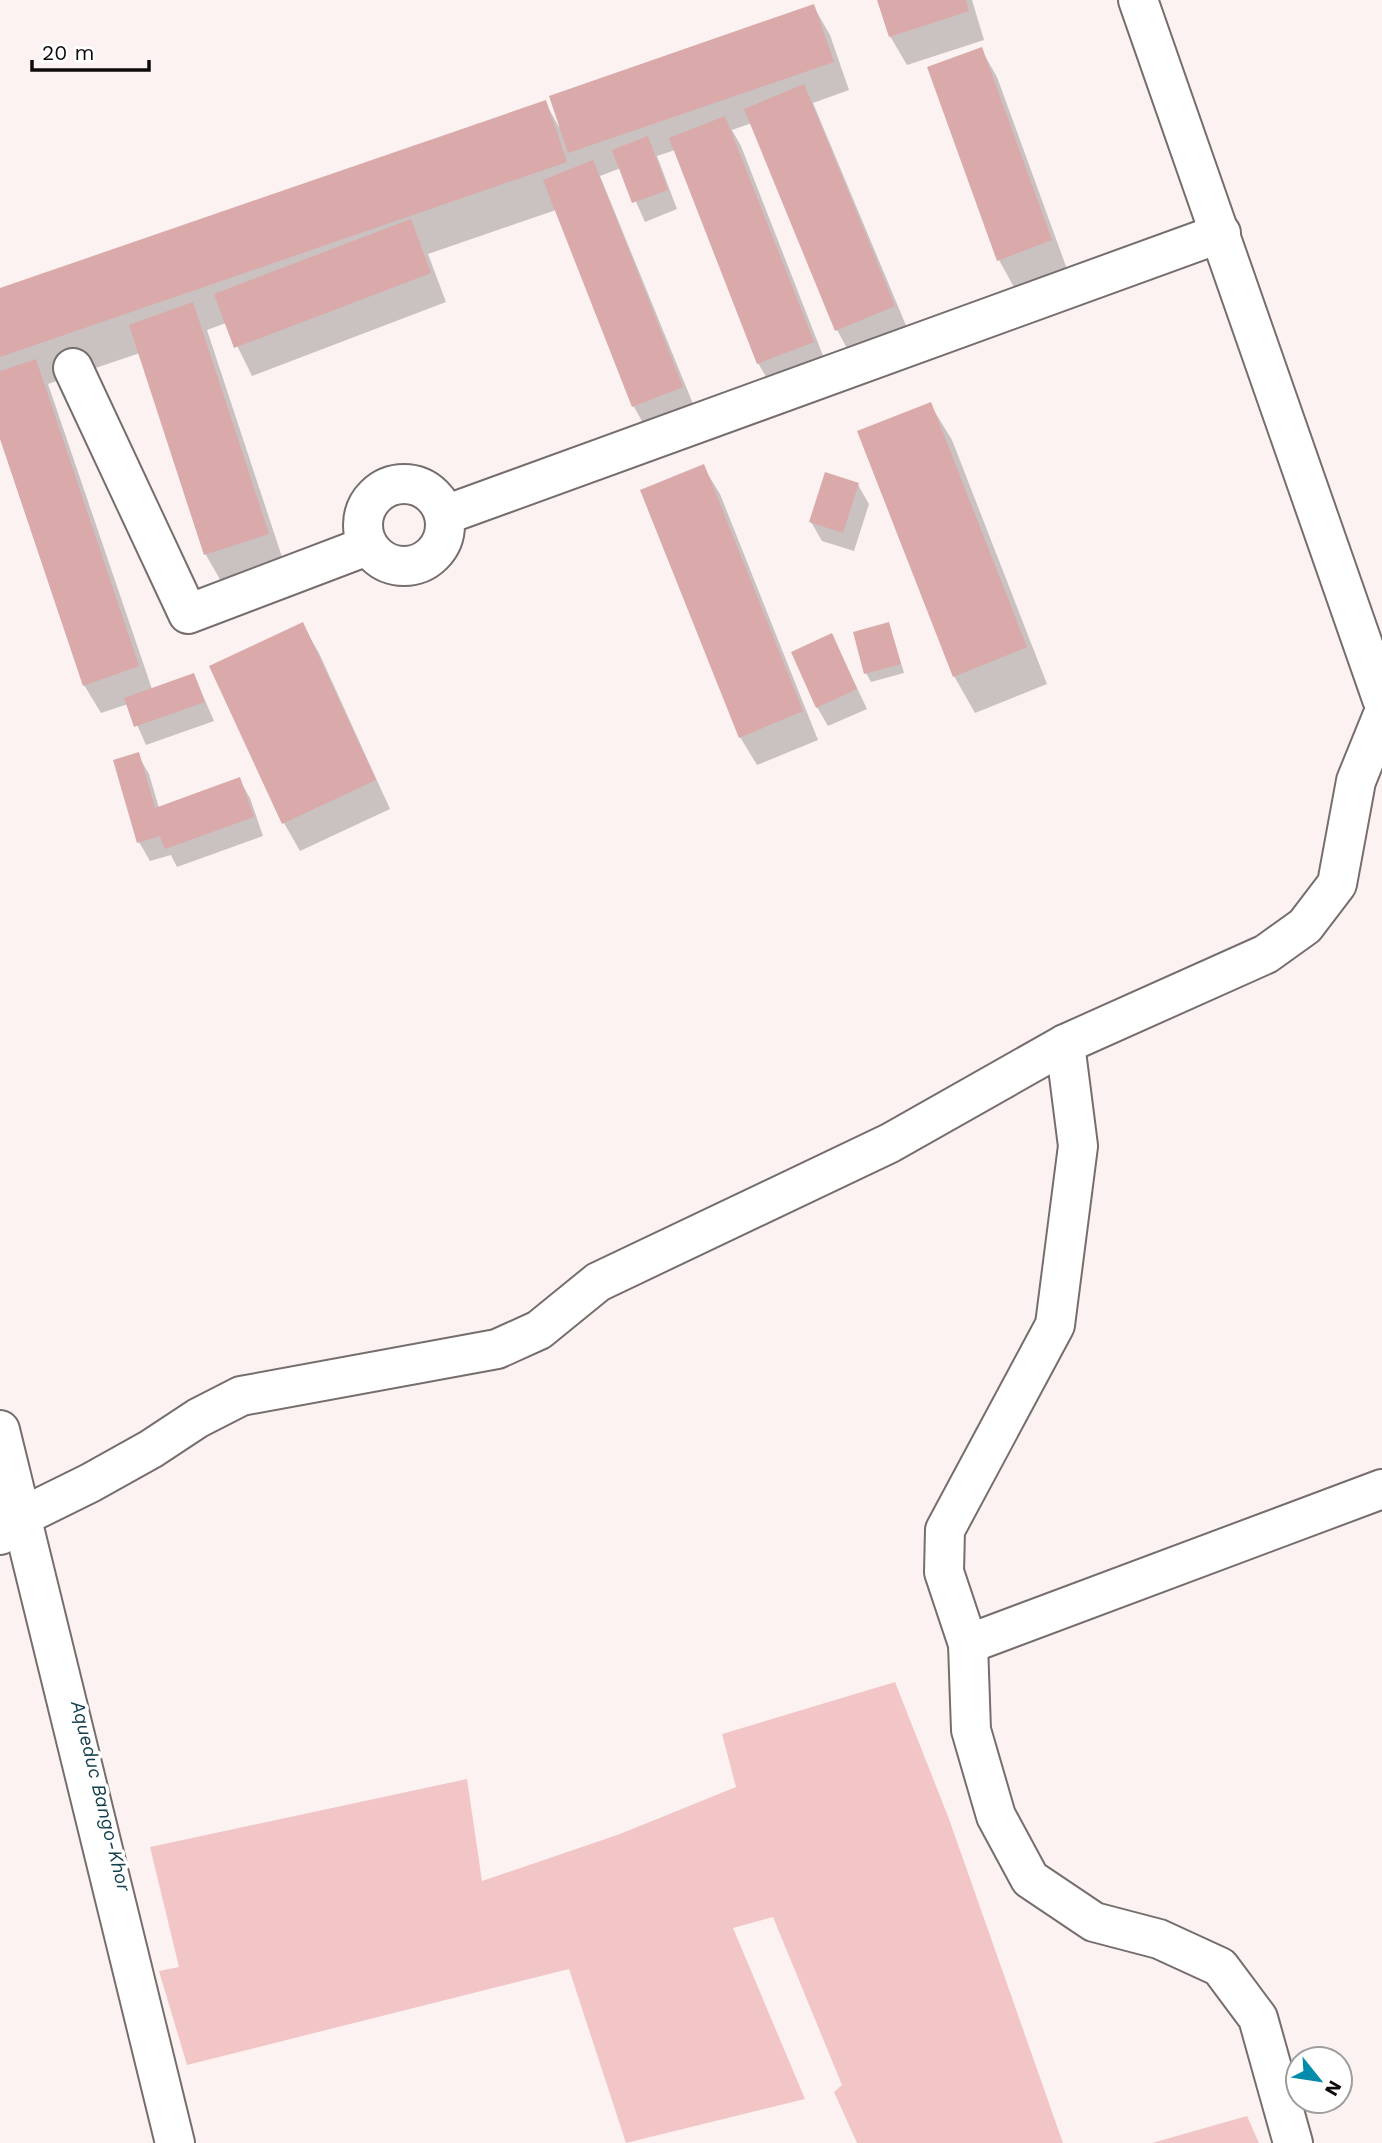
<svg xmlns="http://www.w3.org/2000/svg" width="1382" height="2143" font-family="'Work Sans',sans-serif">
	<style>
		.green { fill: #f2c6c6 }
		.shadow { fill: #0003 }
		.building { fill: #daa9a9 }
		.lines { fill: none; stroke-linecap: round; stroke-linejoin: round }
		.minor-casing { stroke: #766d6d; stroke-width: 42 }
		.highway-casing { stroke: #766d6d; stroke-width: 42 }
		.minor { stroke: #fff; stroke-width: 38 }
		.highway { stroke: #fff; stroke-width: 38 }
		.labels { text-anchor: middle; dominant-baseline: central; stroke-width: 7; stroke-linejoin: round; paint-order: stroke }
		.water-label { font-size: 19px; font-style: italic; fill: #12404d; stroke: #fff }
	</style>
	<rect width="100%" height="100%" fill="#fdf2f2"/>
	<g class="green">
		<path d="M895 1682 949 1819 1063 2143H857L834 2092 842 2085 773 1917 733 1928 805 2099 626 2143 569 1969 187 2065 159 1971 179 1967 150 1847 467 1779 482 1881 620 1834 736 1787 722 1734Z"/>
		<path d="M1247 2116 1259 2143H1152Z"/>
	</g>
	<g class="shadow">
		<path d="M879 0H972L984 40 907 65 890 36Z"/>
		<path d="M814 7 830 35 849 90 813 103 910 335 853 359 837 330 752 123 732 130 741 146 829 371 775 392 758 363 675 150 657 156 677 209 645 222 621 168 600 176 698 416 650 435 634 407 556 210 428 254 446 302 252 376 226 323 207 330 284 563 222 583 206 555 140 353 48 384 152 689 194 675 214 721 146 745 128 704 101 713 84 685 0 434V290L545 102 559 127Z"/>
		<path d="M981 49 997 77 1067 269 1015 289 999 260 929 68Z"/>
		<path d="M930 404 952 440 1047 684 975 713 954 676Z"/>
		<path d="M703 466 720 494 818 740 757 765 740 737Z"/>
		<path d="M858 485 869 504 854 551 822 541 811 522Z"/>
		<path d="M302 624 319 653 390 809 300 851 284 823Z"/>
		<path d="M889 624 904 673 871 682 866 673Z"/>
		<path d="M832 635 867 709 828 726 817 707Z"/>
		<path d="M138 755 149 774 159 808 239 779 250 798 263 836 177 867 171 855 150 861 139 842Z"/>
	</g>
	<g class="building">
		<path d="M877 0H966L969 11 889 37Z"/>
		<path d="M814 4 834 62 568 153 549 96Z"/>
		<path d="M982 47 1052 240 997 261 927 67Z"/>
		<path d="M804 84 895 306 835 331 744 109Z"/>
		<path d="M546 100 567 162 0 357V288Z"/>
		<path d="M725 116 814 342 757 364 669 138Z"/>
		<path d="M648 136 668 190 632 203 612 150Z"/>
		<path d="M593 160 683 387 632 407 543 180Z"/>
		<path d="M411 219 431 273 234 348 214 294Z"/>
		<path d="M193 302 269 534 204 555 129 325Z"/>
		<path d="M36 359 139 666 83 686 0 439V371Z"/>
		<path d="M931 402 1027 647 953 677 857 431Z"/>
		<path d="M704 464 803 711 739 738 640 490Z"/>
		<path d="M825 472 859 483 843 533 809 522Z"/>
		<path d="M303 622 376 780 282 824 209 666Z"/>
		<path d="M889 622 901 664 864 674 853 632Z"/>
		<path d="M832 633 857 689 816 708 791 652Z"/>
		<path d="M194 673 205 702 134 727 124 698Z"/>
		<path d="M139 752 155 808 240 777 254 817 165 849 160 836 137 843 113 760Z"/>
	</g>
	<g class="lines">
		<g class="minor-casing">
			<g id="minor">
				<path d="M73 368 188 614 367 546"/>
				<circle cx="404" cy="525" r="41"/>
				<path d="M445 515 1221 233"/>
				<path d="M1065 1044 1078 1146 1055 1325 945 1530 944 1572 968 1644 971 1730 996 1816 1030 1879 1094 1922 1159 1939 1220 1967 1258 2018 1293 2143"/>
				<path d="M0 1430 175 2143"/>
				<path d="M0 1535 21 1517 90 1483 151 1449 198 1418 241 1396 497 1349 539 1330 598 1282 890 1143 1065 1044 1266 954 1305 926 1337 884 1356 781 1382 717"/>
				<path d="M968 1644 1382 1489"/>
			</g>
		</g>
		<g class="highway-casing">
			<path id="highway" d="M1138 0 1382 699"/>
		</g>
		<use href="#minor" class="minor"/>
		<use href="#highway" class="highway"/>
	</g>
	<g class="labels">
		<g class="water-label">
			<text transform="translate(101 1796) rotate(76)">Aqueduc Bango-Khor</text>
		</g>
	</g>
	<g transform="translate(1319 2080) rotate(120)"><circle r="33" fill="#ffffff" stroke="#9f9d9d" stroke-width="2"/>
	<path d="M0-5L12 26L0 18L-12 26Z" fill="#008caa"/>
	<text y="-10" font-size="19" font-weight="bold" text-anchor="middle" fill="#0e0a0a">N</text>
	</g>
	<path d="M32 60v10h117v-10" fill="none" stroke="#0e0a0a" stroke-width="3.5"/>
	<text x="42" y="60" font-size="21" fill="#0e0a0a" stroke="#ffffff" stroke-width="5" paint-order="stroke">20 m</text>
</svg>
